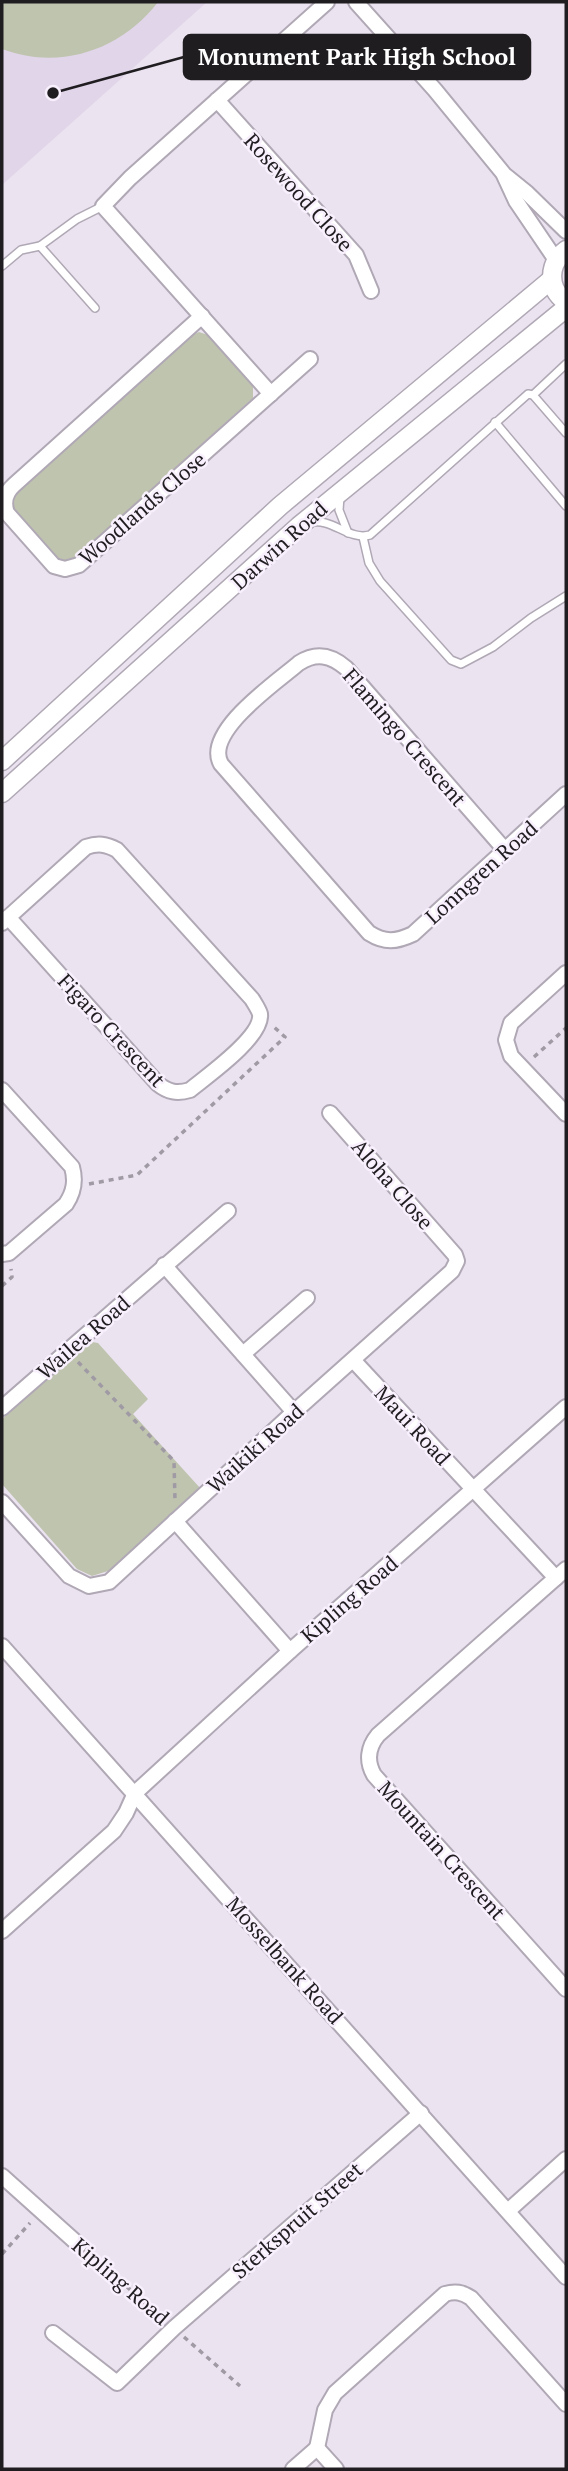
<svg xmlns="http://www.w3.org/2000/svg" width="568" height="2471" font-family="'PT Serif',serif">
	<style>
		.built { fill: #e1d5e9 }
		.green { fill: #bfc4af }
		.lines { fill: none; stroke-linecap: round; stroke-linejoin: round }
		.service-casing { stroke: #b0a8b5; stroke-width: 10 }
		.minor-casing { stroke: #b0a8b5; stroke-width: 18 }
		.tertiary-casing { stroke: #b0a8b5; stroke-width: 21 }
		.path { stroke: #a09aa4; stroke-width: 3.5; stroke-dasharray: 5 5; stroke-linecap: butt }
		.service { stroke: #fff; stroke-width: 7 }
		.minor { stroke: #fff; stroke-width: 14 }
		.tertiary { stroke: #fff; stroke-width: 18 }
		.labels { text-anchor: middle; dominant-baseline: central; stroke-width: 5; stroke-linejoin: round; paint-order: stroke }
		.street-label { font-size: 21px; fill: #201d21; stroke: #f9f0fe }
		.leader { fill: none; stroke: #201d21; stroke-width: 2.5 }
		.callout-dot { fill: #201d21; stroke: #f9f0fe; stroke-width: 2.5 }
		.callout { fill: #201d21; stroke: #201d21; stroke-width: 2.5 }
		.callout-label { font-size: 23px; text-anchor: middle; font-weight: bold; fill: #fff }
	</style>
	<rect width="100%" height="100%" fill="#ebe3f0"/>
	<path class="built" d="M2 2H207L2 185Z"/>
	<g class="green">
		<path d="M2 2H158C121 50 60 71 2 49Z"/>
		<path d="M199 332 208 335 253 385V398L73 560H58L14 511 12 499 16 492 190 336Z"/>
		<path d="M92 1342 98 1343 148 1399 133 1414 201 1489 108 1571 92 1576 77 1569 2 1484V1419L85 1346Z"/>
	</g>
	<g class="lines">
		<g class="service-casing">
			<g id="service">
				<path d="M40 246 95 308"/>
				<path d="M2 266 21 250 40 246 77 219 103 206"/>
				<path d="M533 395 566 364"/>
				<path d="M495 422 566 506"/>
				<path d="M340 497 339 510 348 533"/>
				<path d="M309 523C331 516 348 541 370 535L528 394 533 395 566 433"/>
				<path d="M363 537 369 563 380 581 451 660 461 664 493 647 531 618 566 596"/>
			</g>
		</g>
		<g class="minor-casing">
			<g id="minor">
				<path d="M356 2 435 90 503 173 516 201 556 260"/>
				<path d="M217 100 356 255 371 291"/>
				<path d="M506 176 527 193 566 231"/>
				<path d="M202 316 14 485C5 493 3 502 7 513L54 566 65 569 79 565 310 359"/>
				<path d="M271 394 103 206 130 178 327 2"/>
				<path d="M505 850 346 668C331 655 316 652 299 663 277 682 203 732 221 764L369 933C385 943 396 942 413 934L566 794"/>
				<path d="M2 923 86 847C98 843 106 844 117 850L252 999C255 1004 259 1010 260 1014 263 1037 207 1076 190 1090 177 1094 168 1092 158 1084L8 917"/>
				<path d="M566 973 511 1023 506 1040 511 1056 566 1114"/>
				<path d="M2 1090 72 1167C76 1181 74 1192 66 1204L9 1253 2 1254"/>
				<path d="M164 1265 294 1412"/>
				<path d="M243 1354 307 1298"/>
				<path d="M353 1360 556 1578"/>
				<path d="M2 1408 228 1211"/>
				<path d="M2 1502 69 1576 89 1586 109 1582 294 1412 452 1271 457 1261 455 1255 330 1113"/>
				<path d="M175 1521 290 1651"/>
				<path d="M566 1569 378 1735C368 1747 366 1761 374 1775L566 1989"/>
				<path d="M2 1646 566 2277"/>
				<path d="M2 1931 114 1831 126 1813 135 1793 290 1651 566 1407"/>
				<path d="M2 2176 79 2245"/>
				<path d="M509 2210 566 2159"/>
				<path d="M53 2333 117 2383 174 2328 421 2113"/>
				<path d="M317 2448 325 2410 335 2393 445 2294C455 2291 462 2292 471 2298L566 2404"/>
				<path d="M317 2448 336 2469"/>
				<path d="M293 2469 317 2448"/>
			</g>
		</g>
		<g class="tertiary-casing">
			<g id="tertiary">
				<path d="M566 250C548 264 547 288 566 302"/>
				<path d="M2 761 280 506 552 279"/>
				<path d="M2 793 299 526 566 308"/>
			</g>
		</g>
		<g class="path">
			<path d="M534 1057 566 1028"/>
			<path d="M89 1184 137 1175 285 1037 274 1027"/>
			<path d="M2 1286 12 1277 11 1269"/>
			<path d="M78 1362 174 1461 175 1501"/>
			<path d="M89 2253 162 2318"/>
			<path d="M2 2254 30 2223"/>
			<path d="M184 2337 240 2386"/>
		</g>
		<use href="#service" class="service"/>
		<use href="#minor" class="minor"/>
		<use href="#tertiary" class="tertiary"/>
	</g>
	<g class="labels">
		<g class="street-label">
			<text transform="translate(299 192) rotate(48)">Rosewood Close</text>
			<text transform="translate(142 508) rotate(-41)">Woodlands Close</text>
			<text transform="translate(279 545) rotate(-42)">Darwin Road</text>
			<text transform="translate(405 737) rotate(49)">Flamingo Crescent</text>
			<text transform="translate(481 872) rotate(-42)">Lonngren Road</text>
			<text transform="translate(112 1030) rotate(47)">Figaro Crescent</text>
			<text transform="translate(393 1184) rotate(49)">Aloha Close</text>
			<text transform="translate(83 1337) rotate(-41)">Wailea Road</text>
			<text transform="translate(413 1425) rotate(47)">Maui Road</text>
			<text transform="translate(255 1448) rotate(-42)">Waikiki Road</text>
			<text transform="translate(349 1599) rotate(-41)">Kipling Road</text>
			<text transform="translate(442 1850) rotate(48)">Mountain Crescent</text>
			<text transform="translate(285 1960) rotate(48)">Mosselbank Road</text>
			<text transform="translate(297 2220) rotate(-41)">Sterkspruit Street</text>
			<text transform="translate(121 2281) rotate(41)">Kipling Road</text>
		</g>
	</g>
	<path class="leader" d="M53 93L184 57"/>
	<circle class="callout-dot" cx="53" cy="93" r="7"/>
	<rect class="callout" x="184" y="35" width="346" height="44" rx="7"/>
	<g class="callout-label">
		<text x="357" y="65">Monument Park High School</text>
	</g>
	<rect width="568" height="2471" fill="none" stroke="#201d21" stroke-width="7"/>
</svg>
